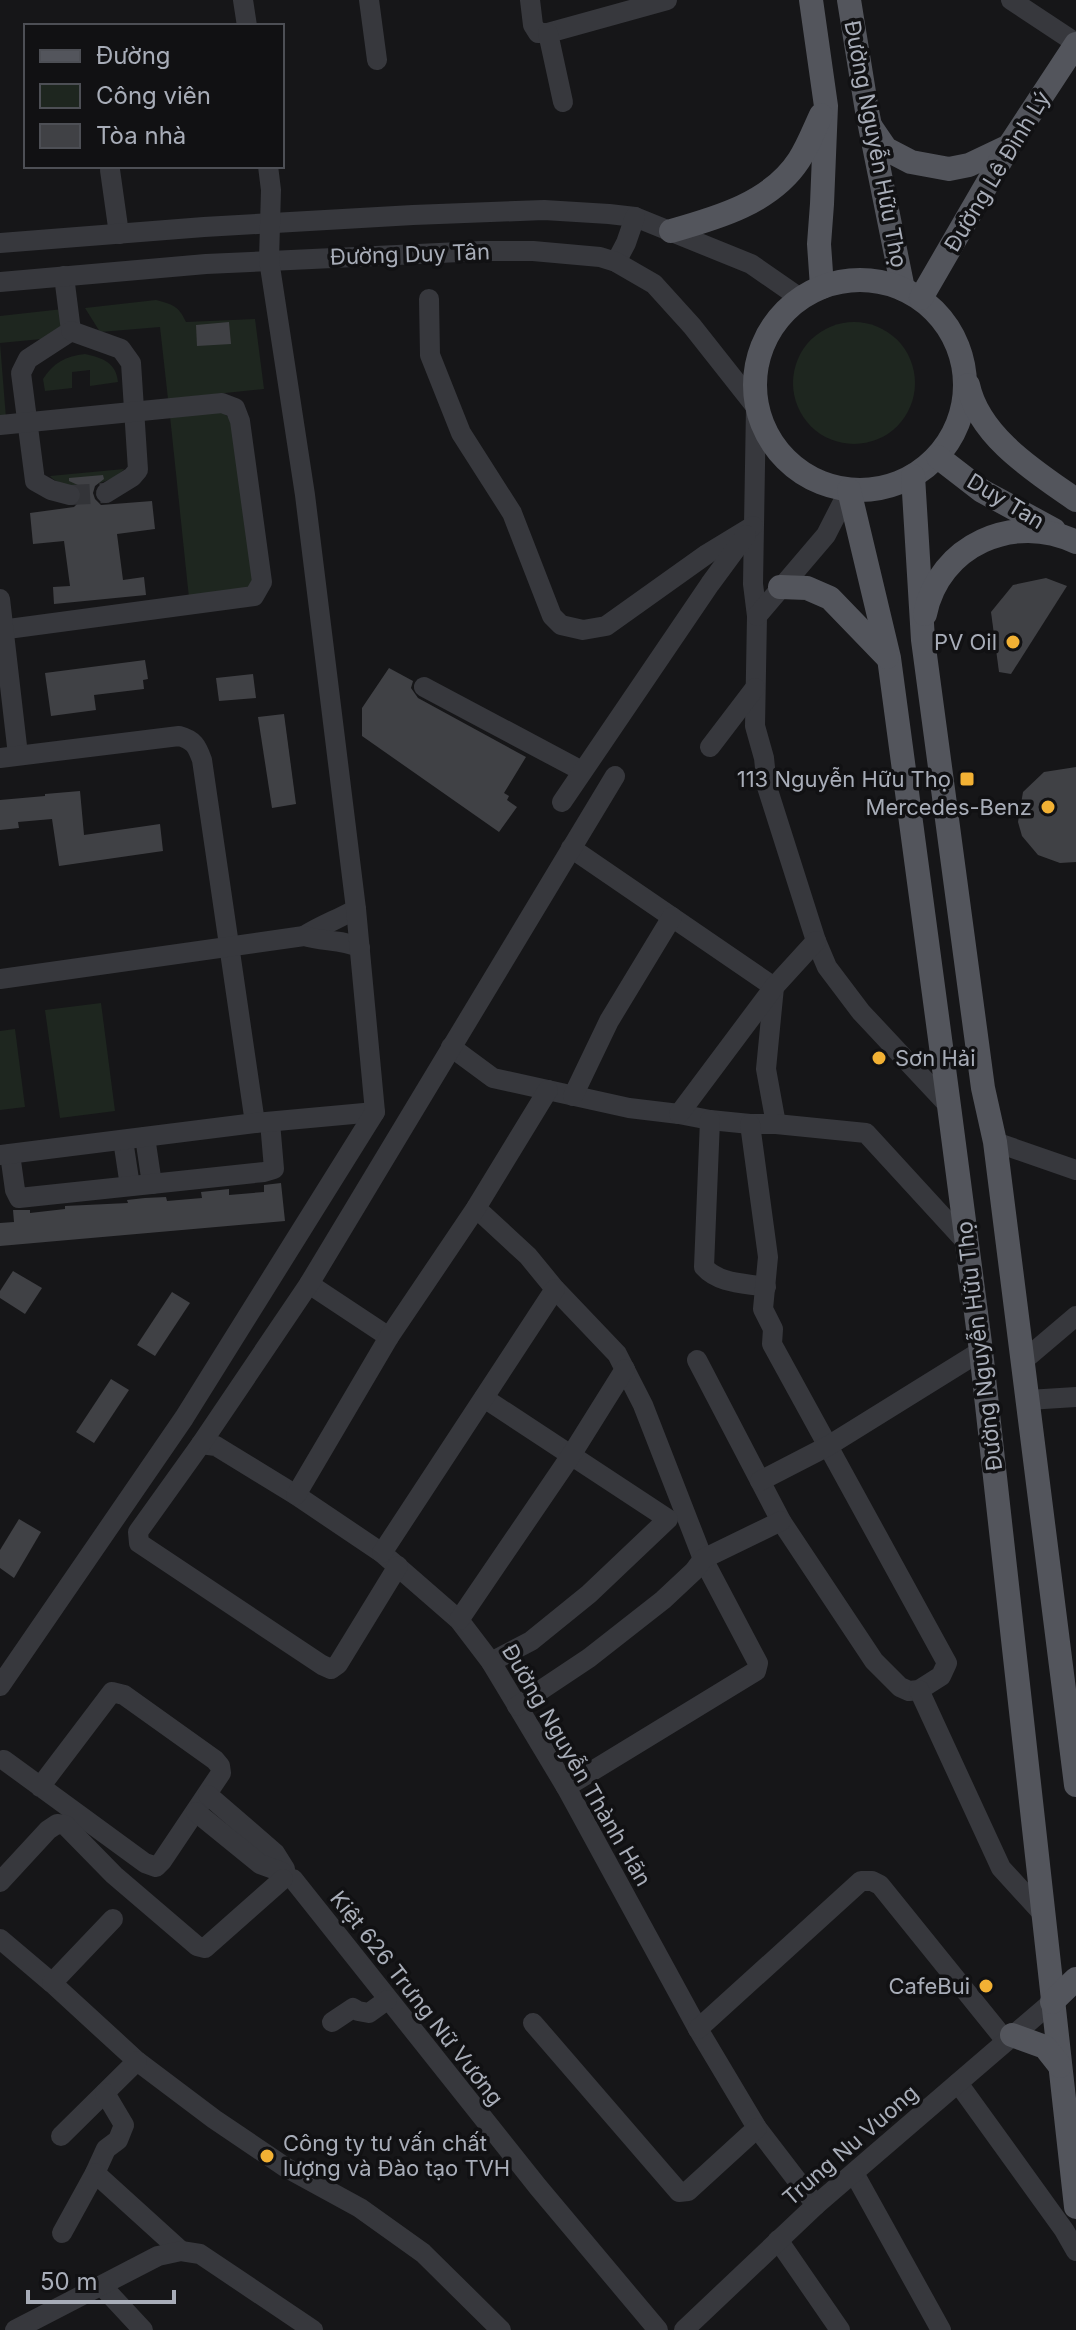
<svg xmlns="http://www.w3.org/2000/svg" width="1076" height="2330" font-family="Inter,sans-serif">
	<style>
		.green { fill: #1e261f }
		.building { fill: #404145 }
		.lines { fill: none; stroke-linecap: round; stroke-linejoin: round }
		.minor-tunnel { stroke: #333438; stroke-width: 20; stroke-dasharray: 20 10; stroke-linecap: butt }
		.minor { stroke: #37383d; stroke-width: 20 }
		.major { stroke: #53555c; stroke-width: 24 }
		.poi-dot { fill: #f2b134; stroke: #111113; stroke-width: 3 }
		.labels { text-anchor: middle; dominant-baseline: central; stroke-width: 7; stroke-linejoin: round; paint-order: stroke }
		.street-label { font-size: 22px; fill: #a8adb8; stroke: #111113 }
		.poi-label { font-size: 22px; fill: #a8adb8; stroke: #111113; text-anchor: end }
	</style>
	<rect width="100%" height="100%" fill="#161618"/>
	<g class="green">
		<path d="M156 300C172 304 179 306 186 322L255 319 264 389 168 399 160 327 100 332 85 308Z"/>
		<path d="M63 309 62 324 52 338 0 343 6 418H0V316Z"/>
		<circle cx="854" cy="383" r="61"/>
		<path d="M85 354C102 358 116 362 118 382L90 386V370L72 372V388L45 391 43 379C53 363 66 356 85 354Z"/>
		<path d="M222 412 233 421 254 573 251 588 189 598 170 416Z"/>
		<path d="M124 469C111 486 65 493 50 476Z"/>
		<path d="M101 1003 115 1111 60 1118 45 1010Z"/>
		<path d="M15 1029 25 1107 0 1110V1031Z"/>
	</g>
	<g class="building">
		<path d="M229 322 231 344 197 346 196 325Z"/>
		<path d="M103 475 104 479 95 486 93 493 95 499 101 505 152 501 155 529 117 534 123 580 144 577 146 595 54 604 53 587 70 586 64 541 33 544 30 513 74 507 82 499 83 492 80 486 69 481V478Z"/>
		<path d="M1046 578 1067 586 1011 674 999 672 991 612 1013 585Z"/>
		<path d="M145 660 148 679 143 680 144 689 94 695 96 710 51 716 45 673Z"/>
		<path d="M389 668 413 681 411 688 418 698 526 757 504 793 509 796 507 800 517 807 499 832 362 736V708Z"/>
		<path d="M253 674 256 698 219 701 216 678Z"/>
		<path d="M284 714 296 804 272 808 258 717Z"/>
		<path d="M1076 767V862L1060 863 1038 855 1022 836 1018 822 1023 792 1044 772Z"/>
		<path d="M80 791 84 835 160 824 163 851 59 866 52 819 18 822 19 828 0 830V800L45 796V794Z"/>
		<path d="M281 1183 285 1221 0 1246V1223L14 1222 13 1210H30V1213L65 1209V1206L128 1203 127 1200 145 1198 166 1197 167 1201 202 1198 201 1192 229 1189V1195L264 1192V1185Z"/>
		<path d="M13 1271 42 1288 25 1314 0 1298V1291Z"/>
		<path d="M172 1292 190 1303 155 1356 137 1345Z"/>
		<path d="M111 1379 129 1390 94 1443 76 1432Z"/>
		<path d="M19 1519 41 1532 14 1578 0 1568V1550Z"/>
	</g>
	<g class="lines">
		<path class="minor-tunnel" d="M70 495 106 493"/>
		<g class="minor">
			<path d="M243 0 247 26"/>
			<path d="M369 0 377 60"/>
			<path d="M530 0 533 25 538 33H548L667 0"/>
			<path d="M1011 0 1076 43"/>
			<path d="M548 33 563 102"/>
			<path d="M110 170 119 234"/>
			<path d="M0 243 204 227 413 215 544 210 609 214 635 217 751 264 800 298"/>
			<path d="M616 262 626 243 635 217"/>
			<path d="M64 276 71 331 28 359 21 373 35 481 51 490 70 495"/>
			<path d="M0 282 206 264 481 251H533L600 257 616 262 654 284 692 326 756 407 753 584 757 616 755 726 764 758 767 787 816 941 827 967 861 1012 949 1106"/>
			<path d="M429 299 430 355 461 433 512 513 552 616 561 625 583 630 606 626 707 554 753 526"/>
			<path d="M71 331 121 349 131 363 138 470 132 477 106 493"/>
			<path d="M0 425 222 403 235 408 240 421 262 582 254 596 0 630"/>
			<path d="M0 599 18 755"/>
			<path d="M757 616 826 535 849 490"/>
			<path d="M424 687 582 771"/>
			<path d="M710 747 755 688"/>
			<path d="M0 758 179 736C194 740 197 746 202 760L255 1123"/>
			<path d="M562 802 710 584 746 535"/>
			<path d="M571 848 774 987"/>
			<path d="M304 936C321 925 339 919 356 909"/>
			<path d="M0 979 304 936C323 942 342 939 360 948"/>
			<path d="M774 987 766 1069 776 1124"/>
			<path d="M451 1047 493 1078 629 1108 679 1114 710 1120 750 1124H776L866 1133 966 1242"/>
			<path d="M573 1096 609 1021 672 917"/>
			<path d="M679 1114 774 987 816 941"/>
			<path d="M710 1120 704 1267C719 1284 745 1283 766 1287"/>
			<path d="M145 1137 152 1184"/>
			<path d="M123 1140 130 1186"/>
			<path d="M995 1142 1076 1170"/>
			<path d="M10 1154 15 1190 19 1198 264 1172 274 1169 270 1122"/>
			<path d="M0 1155 255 1123 375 1112"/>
			<path d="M476 1208 528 1256 555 1289 617 1354 643 1405 703 1559 758 1663 756 1671 566 1787"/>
			<path d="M309 1284 389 1337"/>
			<path d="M697 1360 781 1521 874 1661 900 1687 909 1691 919 1690 941 1676 947 1663 772 1344 773 1329 763 1309 768 1257 750 1124"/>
			<path d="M1023 1361 1076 1316"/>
			<path d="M484 1398 668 1519 589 1594 531 1641 491 1662"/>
			<path d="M1028 1400 1076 1397"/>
			<path d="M201 1444 216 1446 296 1495 382 1553 459 1620 491 1662 566 1787 698 2029 757 2128 816 2205"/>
			<path d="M760 1481 828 1446 981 1351"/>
			<path d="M296 1495 389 1337 476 1208 548 1090"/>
			<path d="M382 1553 555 1289"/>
			<path d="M398 1566 338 1664 331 1669 322 1665 139 1543 138 1532 201 1444 309 1284 615 776"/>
			<path d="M459 1620 570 1457 625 1369"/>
			<path d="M0 1686 184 1418 375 1112 356 909 305 495 269 260 271 190 268 166"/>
			<path d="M919 1690 1001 1868 1044 1915"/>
			<path d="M517 1706 589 1658 663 1600 694 1571 703 1559 781 1521"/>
			<path d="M4 1760 145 1863 156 1867 162 1861 221 1773 220 1766 215 1760 124 1695 112 1692 40 1787"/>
			<path d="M208 1795 275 1853 285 1869"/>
			<path d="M196 1812 260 1864 282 1872"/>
			<path d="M293 1879 538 2187 658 2330"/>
			<path d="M0 1882 48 1830 57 1824 65 1825 114 1875 197 1946 205 1948 283 1879"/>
			<path d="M0 1939 52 1983 137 2061 214 2119 285 2167 360 2208 423 2253 501 2330"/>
			<path d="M52 1983 113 1919"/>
			<path d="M332 2022 353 2008 358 2011 369 2013 387 2000"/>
			<path d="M533 2023 679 2192 688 2191 757 2128"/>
			<path d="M698 2029 861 1881H872L880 1885 1006 2041"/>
			<path d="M958 2083 1064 2230 1076 2251"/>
			<path d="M61 2136 137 2061"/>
			<path d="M95 2173 106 2149 118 2140 124 2125 105 2093"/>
			<path d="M854 2173 941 2330"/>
			<path d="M62 2233 95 2173 181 2251"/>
			<path d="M778 2240 840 2330"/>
			<path d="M102 2286 143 2330"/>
			<path d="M15 2330 158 2256 181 2251 200 2254 313 2330"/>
			<path d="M684 2330 816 2205 1052 2002"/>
		</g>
		<g class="major">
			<path d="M811 0 826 106 822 204 819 244 822 287"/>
			<path d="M849 0 867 111 903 289"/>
			<path d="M871 127 886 149 911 162 949 169 969 165 1009 146"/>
			<path d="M671 231C717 218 771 203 799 160 808 146 814 130 821 115"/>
			<circle cx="860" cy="385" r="105"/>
			<path d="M921 298 1009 146 1076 44"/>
			<path d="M968 385C979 437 1036 472 1076 500"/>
			<path d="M938 457 982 491 1054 530"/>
			<path d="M913 476 923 640 983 1088 995 1142 1076 1785"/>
			<path d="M849 490 889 658 949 1106 981 1351 1076 2207"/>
			<path d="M780 587 807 588 830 598 887 657"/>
			<path d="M925 614C939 545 1014 512 1076 542"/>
			<path d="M1052 2002 1076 1979"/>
			<path d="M1012 2035 1045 2047 1060 2066"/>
		</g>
	</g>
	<g class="poi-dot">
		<circle cx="1013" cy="642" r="8"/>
		<rect x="959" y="771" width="16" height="16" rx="4"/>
		<circle cx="1048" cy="807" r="8"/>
		<circle cx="879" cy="1058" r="8"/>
		<circle cx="986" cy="1986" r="8"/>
		<circle cx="267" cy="2156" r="8"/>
	</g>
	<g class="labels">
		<g class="street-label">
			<text transform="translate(876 144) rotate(79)">Đường Nguyễn Hữu Thọ</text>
			<text transform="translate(997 171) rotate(-59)">Đường Lê Đình Lý</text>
			<text transform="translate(410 254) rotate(-2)">Đường Duy Tân</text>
			<text transform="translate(1006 501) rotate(31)">Duy Tan</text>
			<text transform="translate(979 1346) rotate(-97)">Đường Nguyễn Hữu Thọ</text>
			<text transform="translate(577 1765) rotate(60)">Đường Nguyễn Thành Hãn</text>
			<text transform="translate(417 1998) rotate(52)">Kiệt 626 Trưng Nữ Vương</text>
			<text transform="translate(850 2145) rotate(-41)">Trung Nu Vuong</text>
		</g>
		<g class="poi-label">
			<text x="997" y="642">PV Oil</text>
			<text x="951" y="779">113 Nguyễn Hữu Thọ</text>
			<text x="1032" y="807">Mercedes-Benz</text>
			<text x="895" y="1058" text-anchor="start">Sơn Hải</text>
			<text x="970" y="1986">CafeBui</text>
			<text x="283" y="2143" text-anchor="start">Công ty tư vấn chất<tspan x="283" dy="25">lượng và Đào tạo TVH</tspan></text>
		</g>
	</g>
	<rect x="24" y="24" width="260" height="144" fill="#111113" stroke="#4d4f55" stroke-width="2"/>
	<rect x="40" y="50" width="40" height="12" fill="#53555c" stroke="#4d4f55" stroke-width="2"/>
	<text x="96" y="64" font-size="24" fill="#a8adb8">Đường</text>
	<rect x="40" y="84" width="40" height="24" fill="#1e261f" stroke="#4d4f55" stroke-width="2"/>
	<text x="96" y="104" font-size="24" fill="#a8adb8">Công viên</text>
	<rect x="40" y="124" width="40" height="24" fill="#404145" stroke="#4d4f55" stroke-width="2"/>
	<text x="96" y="144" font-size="24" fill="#a8adb8">Tòa nhà</text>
	<path d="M28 2290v12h146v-12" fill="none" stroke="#a8adb8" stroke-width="4"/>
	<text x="40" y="2290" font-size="24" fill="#a8adb8" stroke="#111113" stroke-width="6" paint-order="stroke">50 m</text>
</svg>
